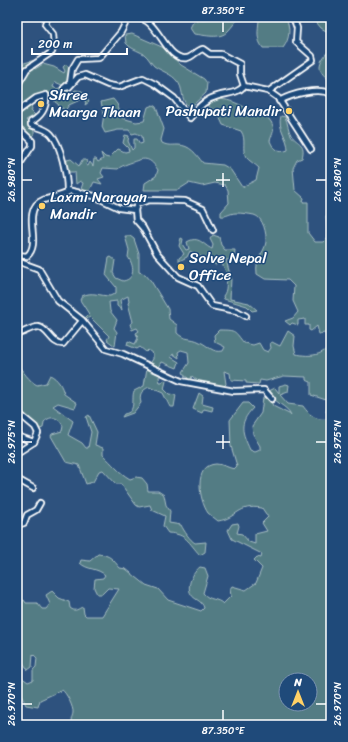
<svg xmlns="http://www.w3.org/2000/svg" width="348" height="742" font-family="Sriracha,sans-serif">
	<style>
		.green { fill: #527c84; stroke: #a8bec2; fill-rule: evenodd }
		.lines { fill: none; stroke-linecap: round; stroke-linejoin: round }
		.minor-casing { stroke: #fff; stroke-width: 8 }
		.minor { stroke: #1f4a7a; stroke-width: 4.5 }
		.ticks { fill: none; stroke: #fff; stroke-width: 1.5 }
		.poi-dot { fill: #ffd166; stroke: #1f4a7a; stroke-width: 1.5 }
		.labels { text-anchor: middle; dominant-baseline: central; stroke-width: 3; stroke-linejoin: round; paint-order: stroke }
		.poi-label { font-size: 15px; fill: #fff; stroke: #1f4a7a; text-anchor: start }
		.neatline { fill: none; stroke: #fff; stroke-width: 1.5 }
		.ticks-label { font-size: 10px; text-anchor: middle; fill: #fff }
	</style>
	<rect width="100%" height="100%" fill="#2e527e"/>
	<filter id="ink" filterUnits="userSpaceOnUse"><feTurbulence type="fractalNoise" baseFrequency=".025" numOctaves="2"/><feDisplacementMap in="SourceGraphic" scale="8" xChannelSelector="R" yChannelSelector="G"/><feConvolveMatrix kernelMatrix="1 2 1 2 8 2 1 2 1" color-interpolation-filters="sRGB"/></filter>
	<g filter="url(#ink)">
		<g class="green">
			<path d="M213 17H241C235 21 233 26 228 31 220 40 205 35 194 34L190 28 193 22Z"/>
			<path d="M256 17H285C291 27 290 39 283 48H263C256 39 258 31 259 20Z"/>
			<path d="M312 17H331V34L321 28Z"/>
			<path d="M132 34 162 47 181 65 204 79 207 83 206 93 194 104 188 106C180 99 184 88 177 81 172 74 161 71 154 66 150 62 149 58 144 54 137 50 131 49 126 43L125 35Z"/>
			<path d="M331 48V81C313 69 320 61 331 48Z"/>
			<path d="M35 60 33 66 35 69 43 64 54 67 64 73 65 71 63 67 66 64 70 69 68 82H65L62 85 55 82 53 87 57 89 63 86 71 94 75 90 82 91 89 102 85 105 86 102 82 99 69 105 64 112V109L62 108 60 109 58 104 55 102 54 98 56 96 44 91 40 100 35 102 31 106 32 109 31 111 35 115 26 120 34 131V135L31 136 17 125V65Z"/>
			<path d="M113 99 117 104 122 118 136 122 144 121 148 107 153 105 156 107 164 129 161 140 162 143C168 146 171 145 178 145 190 145 196 154 203 163L223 165 230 169 242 187 256 180 259 168C255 164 249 161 246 157 241 149 247 140 241 131L223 125 218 114 207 105C218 93 237 103 248 109 257 113 269 114 273 126 275 131 271 136 270 141 274 150 278 154 288 150 288 137 277 129 281 116L285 117C288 123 288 130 291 135 298 145 306 142 302 158L297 160 293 168 295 190 304 198 303 202H308V233L315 242H323L328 237 326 216 331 210V337H327L325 333 319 334 317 326 311 331 309 330V325H305V319L298 320V325L292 323 290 325 285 321 293 318 298 312 293 301 294 286 288 280 265 279 257 274C255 256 264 255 266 242 267 234 263 217 254 215 249 214 242 213 236 213 230 213 226 217 221 216V212L229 203 228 190 225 185 215 183 202 186 189 183 178 190H144L145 183 156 176 158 170C148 154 142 159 127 164 123 166 121 166 118 169L103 168 101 173 104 177 98 179 102 184 94 182 89 192 81 189 83 183 80 181 76 184 75 172H68L66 169 67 160 71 159 79 166 82 160H85L87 161 86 165 88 166 90 162 93 166 94 159H96L98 162 103 159 101 153 105 157 109 158 118 149 125 152 129 151 128 148 123 143 125 135 129 136 128 141 132 150 134 148V139H137L140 144 143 143 142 136 136 133 132 134 129 130H118L105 133 102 127 104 114 101 102Z"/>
			<path d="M213 235 219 237 221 245 225 250H235L234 259 226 260 231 278 230 299 249 303 257 310 252 311 247 306 224 299 223 296C228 290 225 283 228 276L220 259H218V263L216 265 190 251 187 257 179 261V258L184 254 179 246 181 238 183 239 182 244 186 250 189 249 187 242C199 235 203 245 212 249L213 245 210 239Z"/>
			<path d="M125 236H130L134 239 139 254V272L145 274 151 281 168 309 169 319 177 325V333C185 341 191 337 200 342 209 346 212 353 223 351L225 347 215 342 214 335 219 330C237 330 234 331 244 343L253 345 259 343 263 350 268 352 271 348 270 343 272 342 280 346 288 331 295 336 294 346 296 354C310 357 324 356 331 343V414L326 412 329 401 311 395V382L306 380V377L284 376 266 381 260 380 259 384 246 383V381L231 380 230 373 224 371 226 384 222 388 201 384 192 376 190 381 187 380 188 378 185 376 183 372 189 363 188 352 181 350 178 352 179 358 173 354 171 357 179 362 177 368 162 362 158 369 161 372 159 377 160 383H162L164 380 166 381 164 389 169 394 176 395 174 407H170L163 393 149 387C141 391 139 394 141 403L133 413 122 417 124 414C137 412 131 399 134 391L144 386 147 368 153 359V354L148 350 146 352 140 347 137 349 127 345 128 341 135 344 138 338 136 333 139 331 137 328 132 330 130 324 133 322 128 303 129 302 128 296 120 300 122 310 117 306V301L109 302 110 311 117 320 114 328 117 332 115 346 107 340 109 336 90 317 85 320 84 319 89 314 80 300 82 296C92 291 100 296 110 296L116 293V287L106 275 109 258 111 257 115 260 113 273 116 278 123 281C136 279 134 265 128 257L129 250Z"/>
			<path d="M17 364C23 371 29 381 37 385L46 383 50 375C58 379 62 386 64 394L77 403 75 408 58 403 53 406 73 421 68 435 82 443 86 448H88L91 432 86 417 89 415 97 432 95 445 103 448V455C113 464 118 472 130 479L136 477 142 478 147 484 148 491H158L164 495 166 505 170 511 169 523 181 525C184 531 190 540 195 543L206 542 205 552 200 555C188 542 187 534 168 533L163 526 165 516 152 510 150 505 139 507 136 505 121 484H116L103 470 99 471 93 482 86 484 79 465 66 462 51 436 52 434 62 431 63 426C59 417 51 415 44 422L43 428 40 429 17 413Z"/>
			<path d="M286 384 289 385 288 392 280 395 288 404 303 406C310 416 318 422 331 418V725H72C70 719 72 718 73 713 74 708 66 692 62 690L40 700 38 707 26 705 20 693 21 679 18 675 28 682 33 680V670L36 667 37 658 33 654 32 667 28 670 20 658H17V612L20 609 22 601 24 600 26 603H37L42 609H46L50 604 46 595 52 591 59 598 69 602 70 608C76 613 78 608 83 607L84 614 86 616H102L119 589 108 588 102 594H97L94 588 95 579 103 578 105 575C98 568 87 570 80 563L81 560 90 561 98 554C111 555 113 560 120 568L126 569 146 585 158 589 168 600 201 611 204 608C202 600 194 600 191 594 186 586 193 572 200 567L205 568 208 576 203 593C209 601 218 598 223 604L231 596 230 589 232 586 246 590 256 583 262 568 254 560 257 557 261 558 262 554 232 539 228 530 232 524 238 523 239 526 237 533 242 534 249 542 255 544V534L267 531 262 523 268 517 262 508C237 504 238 518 218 521 215 518 211 516 208 513 199 500 193 465 216 464 222 464 229 468 234 469L237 466 231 446 230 420 243 403H248L253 408C238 424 242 432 250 450L255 452 260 450V446L253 434 252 426 261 413 263 398 269 397 273 406 291 415C288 406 273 403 269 391L275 388 279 393V386ZM286 680H310V704H286Z"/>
			<path d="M199 393 203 396 202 404 213 407 212 411 204 409 202 413 193 409Z"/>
		</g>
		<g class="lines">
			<g class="minor-casing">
				<g id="minor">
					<path d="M17 86 27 69 52 52 54 45 53 34 45 24 48 17"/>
					<path d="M244 86C237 94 227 93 218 96 205 99 197 108 190 118L174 98 155 84 143 78 119 87 108 85 85 75 78 77 69 87 64 88 70 83 72 69 78 59 99 58 121 32 127 20C158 6 162 62 187 58 193 57 197 50 203 49L210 54H221L240 64V74L244 86 268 91 278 98 311 149"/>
					<path d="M269 91 313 60 312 56 296 42 297 28 293 17"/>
					<path d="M279 101C292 94 318 87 331 94"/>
					<path d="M17 112 36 98 46 95C47 108 42 116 31 122V125C38 128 45 128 51 134 61 144 67 176 67 190L94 196 119 208 135 210 136 220 143 228 157 254 178 277 198 286 212 306 237 311 246 316"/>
					<path d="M17 127 32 141V146L17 168V180"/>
					<path d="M135 210 137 204 149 200 185 201 203 209 213 230"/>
					<path d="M17 255 27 256C41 244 25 220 36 205 43 196 59 199 70 191"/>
					<path d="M17 261 39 269 58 301 82 320 106 349 123 354 181 381 234 391 264 390 272 399"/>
					<path d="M17 272V278"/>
					<path d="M17 334C24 333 31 327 38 327 48 328 52 345 63 344L82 321"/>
					<path d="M17 412 35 427 38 433 34 442 17 453"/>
					<path d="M17 436 34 442"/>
					<path d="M17 479 33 488"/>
					<path d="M17 525 24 523 27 515 36 510 40 503"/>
					<path d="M17 680V710"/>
					<path d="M17 721 18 725"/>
				</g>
			</g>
			<use href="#minor" class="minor"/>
		</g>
	</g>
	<path class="ticks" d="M223 22V32M223 173V187M22 180H32M216 180H230M316 180H326M223 435V449M22 442H32M216 442H230M316 442H326M22 704H32M316 704H326M223 710V720"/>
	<g class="poi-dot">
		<circle cx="41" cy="104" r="4"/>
		<circle cx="289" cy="111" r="4"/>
		<circle cx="42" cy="206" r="4"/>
		<circle cx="181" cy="267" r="4"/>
	</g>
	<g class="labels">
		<g class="poi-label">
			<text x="49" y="95">Shree<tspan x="49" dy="17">Maarga Thaan</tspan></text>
			<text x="281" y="111" text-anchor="end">Pashupati Mandir</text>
			<text x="50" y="197">Laxmi Narayan<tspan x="50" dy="17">Mandir</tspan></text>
			<text x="189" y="258">Solve Nepal<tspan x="189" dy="17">Office</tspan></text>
		</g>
	</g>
	<rect width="348" height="742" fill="none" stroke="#1f4a7a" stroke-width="44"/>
	<g transform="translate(298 692)"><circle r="19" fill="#1f4a7a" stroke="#7992af"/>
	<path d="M0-3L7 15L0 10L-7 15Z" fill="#ffd166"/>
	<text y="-6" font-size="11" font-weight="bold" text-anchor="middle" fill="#ffffff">N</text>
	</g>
	<path d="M32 48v6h95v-6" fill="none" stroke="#ffffff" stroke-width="2"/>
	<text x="38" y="48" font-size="12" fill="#ffffff" stroke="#1f4a7a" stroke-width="3" paint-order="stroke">200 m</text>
	<rect x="22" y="22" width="304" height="698" class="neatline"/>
	<g class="ticks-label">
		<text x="223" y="14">87.350°E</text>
		<text transform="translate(11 180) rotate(-90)" y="4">26.980°N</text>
		<text transform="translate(337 180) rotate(-90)" y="4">26.980°N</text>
		<text transform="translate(11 442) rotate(-90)" y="4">26.975°N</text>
		<text transform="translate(337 442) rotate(-90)" y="4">26.975°N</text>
		<text transform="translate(11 704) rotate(-90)" y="4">26.970°N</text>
		<text transform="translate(337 704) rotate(-90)" y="4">26.970°N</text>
		<text x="223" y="734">87.350°E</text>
	</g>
</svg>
